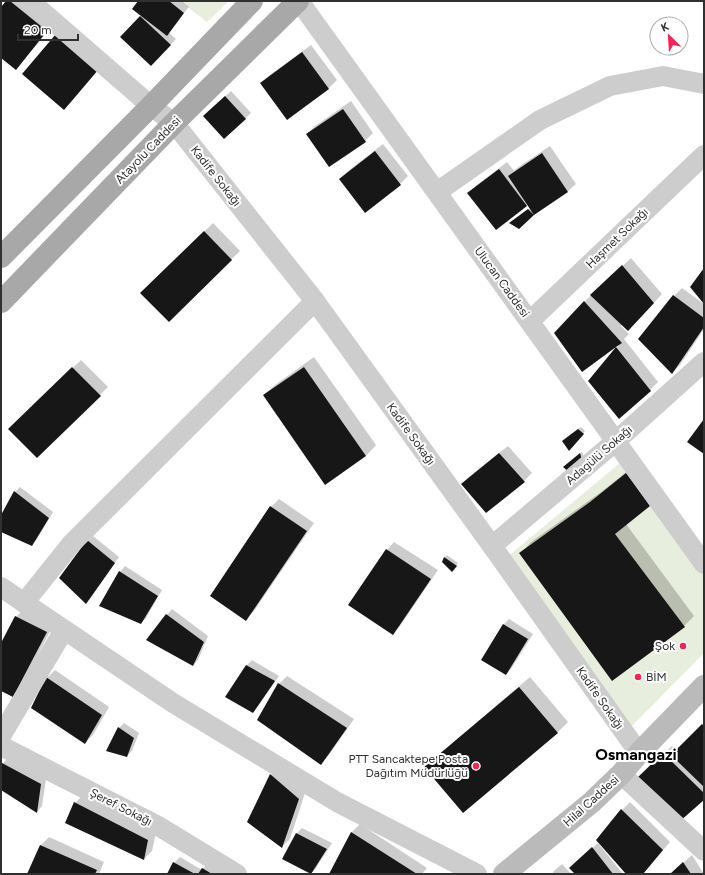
<svg xmlns="http://www.w3.org/2000/svg" width="705" height="875" font-family="Figtree,sans-serif">
	<style>
		.green { fill: #e8eedd }
		.shadow { fill: #0003 }
		.building { fill: #171717 }
		.lines { fill: none; stroke-linecap: round; stroke-linejoin: round }
		.street { stroke: #cdcdcd; stroke-width: 20 }
		.secondary { stroke: #bababa; stroke-width: 22 }
		.primary { stroke: #a8a8a8; stroke-width: 22 }
		.poi-dot { fill: #f32554; stroke: #fff; stroke-width: 1.5 }
		.labels { text-anchor: middle; dominant-baseline: central; stroke-width: 4; stroke-linejoin: round; paint-order: stroke }
		.street-label { font-size: 12px; fill: #303030; stroke: #fff }
		.poi-label { font-size: 12px; fill: #303030; stroke: #fff; text-anchor: end }
		.district-label { font-size: 16px; font-weight: bold; fill: #000; stroke: #fff }
	</style>
	<rect width="100%" height="100%" fill="#fff"/>
	<g class="green">
		<path d="M180 1H229L207 22Z"/>
		<path d="M620 463 704 570V653L631 727 507 557Z"/>
	</g>
	<g class="shadow">
		<path d="M7 1H28L55 23 23 61 15 69 1 57V9Z"/>
		<path d="M139 1H181L189 7 168 32 176 39 151 65 121 37 142 15Z"/>
		<path d="M311 45 337 80 329 88 288 118 262 83 270 75Z"/>
		<path d="M105 62 72 101 64 109 23 74Z"/>
		<path d="M231 91 251 113 224 138 209 111Z"/>
		<path d="M351 101 373 133 365 141 307 134 315 126Z"/>
		<path d="M383 144 408 176 400 184 340 179 348 171Z"/>
		<path d="M550 146 576 184 568 191 534 214 519 228 513 221 531 208 528 204 496 229 469 193 477 185 507 162 514 171 517 168Z"/>
		<path d="M213 223 240 251 169 320 142 293Z"/>
		<path d="M631 258 662 294 636 322 622 325 621 326 629 334 624 339 658 382 650 390 590 381 620 344 584 302Z"/>
		<path d="M682 288 704 304V329L680 365 672 373 674 296Z"/>
		<path d="M314 357 376 445 366 456 264 395 275 385Z"/>
		<path d="M81 360 108 387 37 456 10 429Z"/>
		<path d="M581 427 585 431 569 449 566 438Z"/>
		<path d="M508 446 532 473 524 481 462 484 470 476Z"/>
		<path d="M582 452 584 457 566 465Z"/>
		<path d="M634 466 657 498 626 524 694 616 684 626 521 553 531 542 601 492Z"/>
		<path d="M20 487 53 512 37 539 32 544 1 531V517L15 492Z"/>
		<path d="M279 499 314 523 254 611 246 619 271 507Z"/>
		<path d="M93 536 119 557 91 597 86 602 88 541Z"/>
		<path d="M394 542 438 570 400 626 393 634 387 550Z"/>
		<path d="M447 555 458 563 454 569 443 562 445 557Z"/>
		<path d="M125 566 162 590 146 618 141 623 120 572Z"/>
		<path d="M24 609 54 624 20 688 12 696 1 690V645L16 617Z"/>
		<path d="M172 609 208 636 198 660 193 665 167 615Z"/>
		<path d="M509 619 533 634 511 669 506 674 504 624Z"/>
		<path d="M252 660 279 676 258 706 252 711 246 666Z"/>
		<path d="M55 670 109 707 93 735 85 743 32 707 47 678Z"/>
		<path d="M287 676 354 719 329 755 321 763 279 684Z"/>
		<path d="M530 677 568 722 558 732 464 812 436 757Z"/>
		<path d="M124 723 139 733 132 751 127 756 119 728Z"/>
		<path d="M704 724V798L647 769 672 746 677 751Z"/>
		<path d="M8 758 46 779 42 806 37 812 1 788V767L2 764Z"/>
		<path d="M279 767 306 790 290 839 282 847 248 822 271 775Z"/>
		<path d="M83 795 156 832 152 851 144 859 75 803Z"/>
		<path d="M630 802 670 842 643 874H627L598 839 622 810Z"/>
		<path d="M360 824 427 868 422 874H330L352 832Z"/>
		<path d="M302 828 332 843 316 868 311 873 283 859 297 833Z"/>
		<path d="M49 837 104 862 99 874H28L41 845Z"/>
		<path d="M598 843 623 874H577L576 863Z"/>
		<path d="M692 855 704 874H671Z"/>
		<path d="M180 857 202 870 208 863 226 874H168L174 863Z"/>
		<path d="M562 864 571 874H552L554 871Z"/>
	</g>
	<g class="building">
		<path d="M6 1H10L47 31 16 70 1 58V7Z"/>
		<path d="M138 1H169L184 13 167 36 132 9Z"/>
		<path d="M140 16 171 45 151 66 120 37Z"/>
		<path d="M56 34 98 70 64 110 22 74Z"/>
		<path d="M302 52 329 89 287 120 260 83Z"/>
		<path d="M225 96 246 119 224 139 203 116Z"/>
		<path d="M343 109 366 142 329 167 306 134Z"/>
		<path d="M375 151 401 185 365 213 339 179Z"/>
		<path d="M542 153 568 192 534 215 519 229 509 223 528 209 534 215 508 176Z"/>
		<path d="M499 169 527 206 496 230 467 193Z"/>
		<path d="M204 231 232 260 169 322 140 293Z"/>
		<path d="M622 265 654 303 628 331 590 295Z"/>
		<path d="M704 268V304L690 287Z"/>
		<path d="M673 295 704 318V327L672 374 638 339Z"/>
		<path d="M584 301 622 343 616 347 651 391 619 419 588 381 616 347 582 372 554 333Z"/>
		<path d="M72 367 101 396 37 458 8 429Z"/>
		<path d="M304 367 366 456 325 485 263 395Z"/>
		<path d="M704 419V454L687 442Z"/>
		<path d="M578 429 584 434 569 451 562 441Z"/>
		<path d="M499 453 525 482 486 513 461 484Z"/>
		<path d="M580 453 582 460 570 473 563 467Z"/>
		<path d="M626 473 650 506 615 534 685 627 612 681 519 553 590 502Z"/>
		<path d="M14 491 49 518 32 546 1 532V515Z"/>
		<path d="M270 506 307 531 246 621 210 596Z"/>
		<path d="M87 540 115 563 86 604 59 578Z"/>
		<path d="M386 549 431 579 393 635 348 605Z"/>
		<path d="M444 557 457 566 452 572 442 562Z"/>
		<path d="M119 571 158 596 141 624 99 606Z"/>
		<path d="M166 614 204 642 193 666 146 640Z"/>
		<path d="M15 616 47 632 13 697 1 691V643Z"/>
		<path d="M503 624 528 639 506 675 481 660Z"/>
		<path d="M246 665 275 681 253 713 225 697Z"/>
		<path d="M46 677 102 715 85 744 31 708Z"/>
		<path d="M278 683 347 728 321 765 257 720Z"/>
		<path d="M519 687 558 733 463 813 424 767Z"/>
		<path d="M702 724 704 726V787L671 755Z"/>
		<path d="M118 727 134 738 127 757 106 751Z"/>
		<path d="M663 753 704 793V800L679 822 638 777Z"/>
		<path d="M2 763 41 784 37 813 1 790Z"/>
		<path d="M270 774 299 799 282 848 247 822Z"/>
		<path d="M74 802 148 840 144 860 65 823Z"/>
		<path d="M621 809 663 850 643 874H626L596 840Z"/>
		<path d="M351 832 417 874H329Z"/>
		<path d="M296 833 327 849 311 874 282 859Z"/>
		<path d="M40 845 97 870 95 874H27Z"/>
		<path d="M592 847 613 874H575L569 868Z"/>
		<path d="M173 862 195 874H167Z"/>
		<path d="M683 862 691 874H670Z"/>
		<path d="M202 868 212 874H198Z"/>
	</g>
	<g class="lines">
		<g class="street">
			<path d="M30 1 151 106 174 123 315 301 492 546 639 753"/>
			<path d="M299 1 704 564"/>
			<path d="M437 192 540 120 610 86 663 76 704 84"/>
			<path d="M530 321 704 155"/>
			<path d="M492 546 616 441 704 362"/>
			<path d="M1 587 173 703 337 802 477 874"/>
			<path d="M24 603 72 543 315 301"/>
			<path d="M1 736 64 630"/>
			<path d="M1 746 160 827 237 874"/>
			<path d="M621 774 704 851"/>
		</g>
		<path class="secondary" d="M504 874 592 802 621 774 639 753 704 686"/>
		<g class="primary">
			<path d="M1 257 151 106 252 1"/>
			<path d="M1 302 174 123 298 1"/>
		</g>
	</g>
	<g class="poi-dot">
		<circle cx="683" cy="646" r="4"/>
		<circle cx="638" cy="677" r="4"/>
		<circle cx="476" cy="766" r="4"/>
	</g>
	<g class="labels">
		<g class="street-label">
			<text transform="translate(148 150) rotate(-46)">Atayolu Caddesi</text>
			<text transform="translate(216 176) rotate(52)">Kadife Sokağı</text>
			<text transform="translate(617 238) rotate(-44)">Haşmet Sokağı</text>
			<text transform="translate(502 282) rotate(54)">Ulucan Caddesi</text>
			<text transform="translate(411 434) rotate(54)">Kadife Sokağı</text>
			<text transform="translate(599 455) rotate(-41)">Adagülü Sokağı</text>
			<text transform="translate(600 698) rotate(55)">Kadife Sokağı</text>
			<text transform="translate(591 801) rotate(-42)">Hilal Caddesi</text>
			<text transform="translate(121 807) rotate(27)">Şeref Sokağı</text>
		</g>
		<g class="poi-label">
			<text x="675" y="646">Şok</text>
			<text x="646" y="677" text-anchor="start">BİM</text>
			<text x="468" y="759">PTT Sancaktepe Posta<tspan x="468" dy="14">Dağıtım Müdürlüğü</tspan></text>
		</g>
		<g class="district-label">
			<text x="636" y="754">Osmangazi</text>
		</g>
	</g>
	<rect width="705" height="875" fill="none" stroke="#303030" stroke-width="4"/>
	<g transform="translate(669 36) rotate(335)"><circle r="19" fill="#ffffff" stroke="#acacac"/>
	<path d="M0-3L7 15L0 10L-7 15Z" fill="#f32554"/>
	<text y="-6" font-size="11" font-weight="bold" text-anchor="middle" fill="#303030">K</text>
	</g>
	<path d="M18 34v6h60v-6" fill="none" stroke="#303030" stroke-width="2"/>
	<text x="24" y="34" font-size="12" fill="#303030" stroke="#ffffff" stroke-width="3" paint-order="stroke">20 m</text>
</svg>
